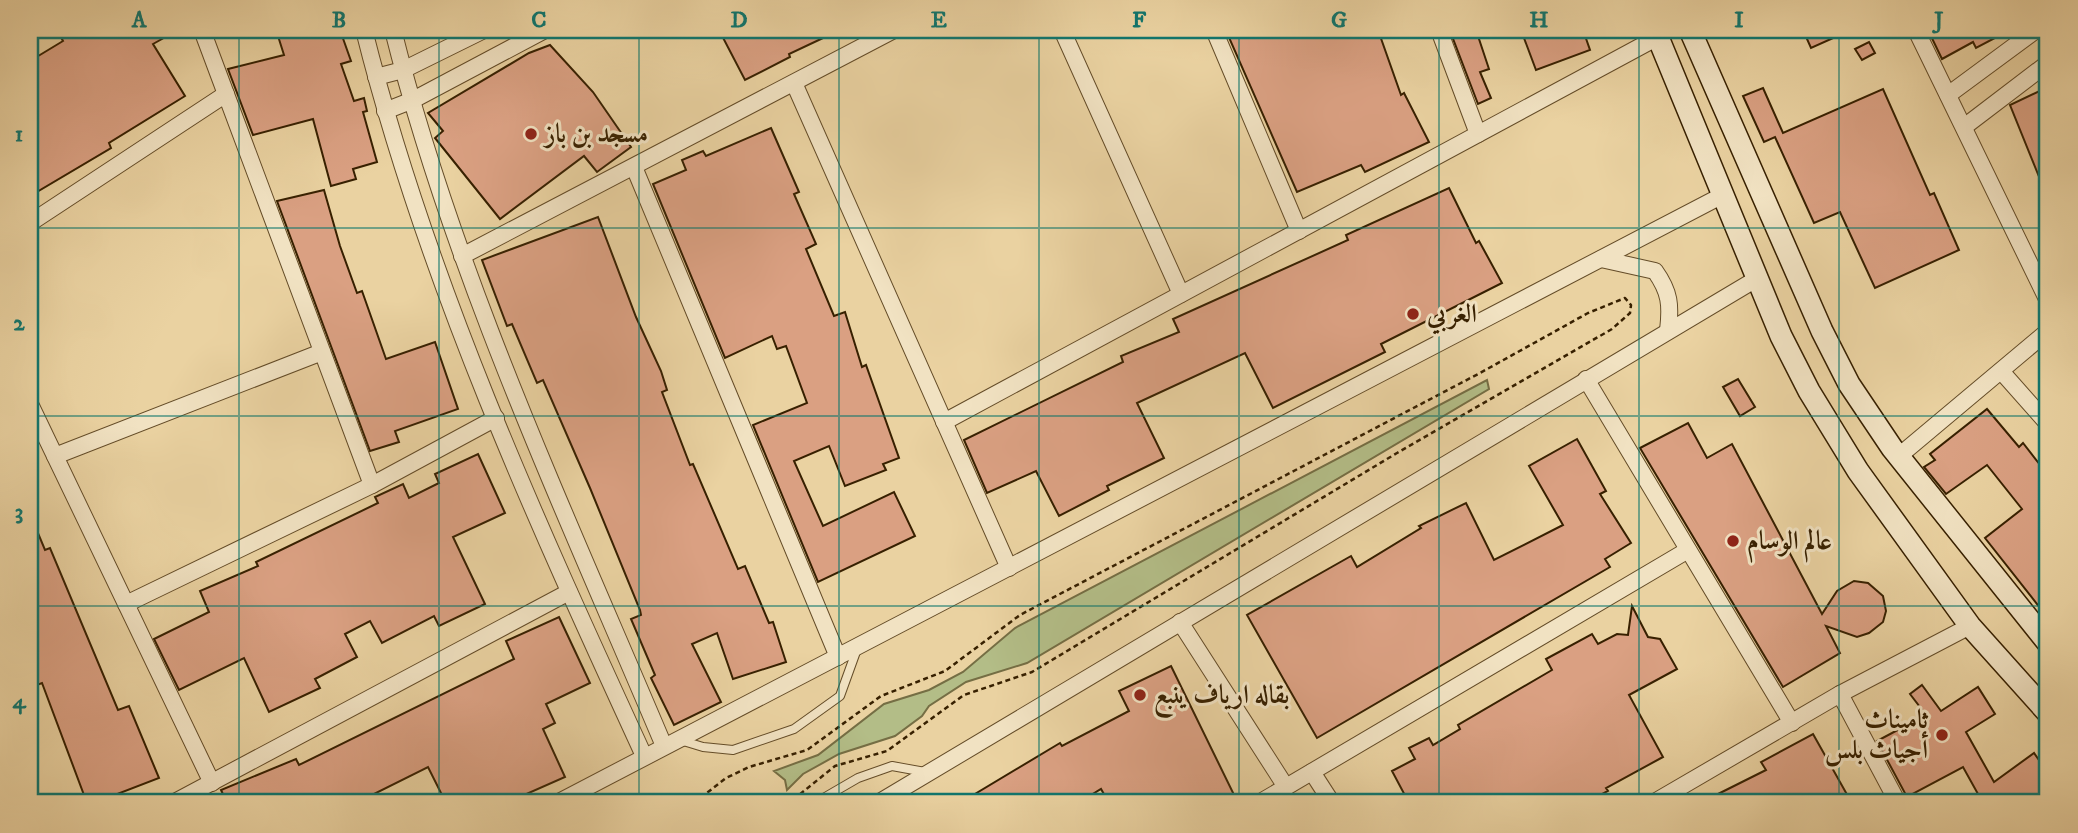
<svg xmlns="http://www.w3.org/2000/svg" width="2078" height="833" font-family="'IM FELL DW Pica',Amiri,serif">
	<style>
		.grass { fill: #b3bd87; stroke: #756e44; stroke-width: 2 }
		.building { fill: #daa082; stroke: #372000; stroke-width: 2 }
		.lines { fill: none; stroke-linecap: round; stroke-linejoin: round }
		.service-casing { stroke: #644c28; stroke-width: 10 }
		.minor-casing { stroke: #644c28; stroke-width: 18 }
		.secondary-casing { stroke: #372000; stroke-width: 24 }
		.path { stroke: #372000; stroke-width: 2.5; stroke-dasharray: 5 3.5; stroke-linecap: butt }
		.service { stroke: #f1e2c2; stroke-width: 8 }
		.minor { stroke: #f1e2c2; stroke-width: 16 }
		.secondary { stroke: #f1e2c2; stroke-width: 21 }
		.grid { fill: none; stroke: #0f766e; stroke-width: 2; stroke-opacity: 0.55 }
		.poi-dot { fill: #8f2418; stroke: #f1e2c2; stroke-width: 2.5 }
		.labels { text-anchor: middle; dominant-baseline: central; stroke-width: 6; stroke-linejoin: round; paint-order: stroke }
		.poi-label { font-size: 26px; font-weight: bold; fill: #372000; stroke: #f1e2c2; text-anchor: start }
		.neatline { fill: none; stroke: #0f766e; stroke-width: 2.5 }
		.grid-label { font-size: 23px; text-anchor: middle; font-weight: bold; fill: #0f766e }
	</style>
	<rect width="100%" height="100%" fill="#ead2a1"/>
	<filter id="stains"><feTurbulence type="fractalNoise" baseFrequency=".00286" numOctaves="4"/><feColorMatrix values="0 0 0 0 .2 0 0 0 0 .09 0 0 0 0 .02 0 0 0 .5 -.17"/></filter>
	<radialGradient id="worn" r=".72"><stop offset=".6" stop-color="#630" stop-opacity="0"/><stop offset="1" stop-color="#630" stop-opacity=".3"/></radialGradient>
	<path class="grass" d="M1487 380 1489 389 1027 663 966 682 929 706 922 716 895 736 839 754 803 774 787 790 785 780 774 771 818 755 884 704 929 690 963 672 1015 628Z"/>
	<g class="building">
		<path d="M57 30H178L153 44 185 96 109 143 111 148 30 196V61L63 41Z"/>
		<path d="M297 30H340L351 61 341 64 354 101 364 98 367 111 363 112 377 162 353 169 356 179 331 186 313 119 253 135 228 69 284 55 278 36Z"/>
		<path d="M719 30H840L789 54 790 57 745 80Z"/>
		<path d="M1237 30H1378L1401 95 1404 93 1429 142 1365 172 1361 165 1297 192 1227 33Z"/>
		<path d="M1470 30H1476L1489 69 1480 72 1491 98 1478 104 1452 36Z"/>
		<path d="M1521 30H1583L1590 50 1536 70Z"/>
		<path d="M1803 30H1851L1811 48Z"/>
		<path d="M1928 30H2010L1976 48 1973 42 1942 59Z"/>
		<path d="M1869 42 1875 53 1862 60 1855 49Z"/>
		<path d="M550 45 593 92 631 147 597 172 584 156 500 219 435 138 443 131 428 113 529 53Z"/>
		<path d="M2048 87V199L2010 105Z"/>
		<path d="M1763 88 1783 133 1883 89 1930 195 1934 193 1959 250 1875 288 1840 212 1814 223 1775 137 1764 142 1743 96Z"/>
		<path d="M771 128 799 192 794 194 816 244 806 249 834 316 845 312 862 367 866 365 899 458 883 464 886 470 845 486 829 446 794 461 823 526 894 492 915 536 818 582 753 425 807 403 786 346 777 349 772 336 725 358 653 184 686 170 682 160 703 151 706 156Z"/>
		<path d="M1449 188 1476 243 1479 241 1502 283 1381 344 1385 352 1273 408 1245 353 1137 403 1164 458 1107 486 1109 490 1059 516 1036 471 987 493 964 440 1123 362 1121 356 1179 332 1173 319 1348 240 1346 235Z"/>
		<path d="M324 190 340 246 357 293 362 291 386 359 435 342 458 409 395 431 399 442 370 451 277 201Z"/>
		<path d="M598 217 636 317 661 371 667 390 662 392 690 465 693 464 738 569 745 566 769 623 773 622 786 662 733 679 717 633 692 644 721 702 674 725 651 678 655 675 631 619 641 615 640 610 590 488 543 380 537 383 512 324 507 326 482 260Z"/>
		<path d="M1738 379 1755 407 1740 416 1723 387Z"/>
		<path d="M1987 409 2019 447 2023 443 2048 475V618L1985 538 2022 509 1987 465 1946 494 1924 467 1935 460 1930 454Z"/>
		<path d="M1688 423 1707 458 1732 444 1822 614 1837 591 1854 581 1868 583 1883 596 1886 611 1883 622 1869 633 1857 637 1826 626 1840 653 1783 687 1640 448Z"/>
		<path d="M1577 439 1606 491 1600 494 1631 543 1605 559 1610 567 1317 738 1247 615 1351 556 1357 567 1421 528 1419 526 1466 503 1494 560 1563 525 1529 466Z"/>
		<path d="M478 454 505 513 453 537 485 604 439 626 434 616 382 643 370 621 345 634 357 657 315 679 320 688 269 712 244 658 179 690 154 639 209 612 200 591 258 566 256 562 378 503 375 497 403 484 409 498 439 483 435 474Z"/>
		<path d="M30 514 45 550 50 548 118 710 129 706 159 778 94 803H87L42 683 37 685 30 669Z"/>
		<path d="M1632 606 1648 637 1660 639 1677 669 1629 695 1663 757 1606 788 1608 791 1585 803H1409L1392 771 1415 759 1409 748 1429 738 1433 745 1460 729 1458 725 1552 670 1546 659 1592 634 1598 644 1617 634 1628 635Z"/>
		<path d="M559 617 590 683 546 704 555 723 543 729 565 777 506 803H446L428 767 356 803H227L221 790 296 759 299 765 514 659 506 641Z"/>
		<path d="M1171 666 1238 803H1109L1101 789 1078 803H960L1060 743 1062 746 1129 711 1119 691Z"/>
		<path d="M1922 685 1941 711 1978 687 1995 714 1966 732 1994 782 2034 753 2048 773V803H1983L1963 767 1907 797 1877 741 1926 715 1910 694Z"/>
		<path d="M1813 734 1849 798 1839 803H1700L1766 770 1761 762Z"/>
	</g>
	<g class="lines">
		<g class="service-casing">
			<g id="service">
				<path d="M680 740 703 747 733 750 794 729 840 696 857 649"/>
				<path d="M815 803 858 778 892 766 925 772"/>
			</g>
		</g>
		<g class="minor-casing">
			<g id="minor">
				<path d="M202 30 372 485"/>
				<path d="M364 30C427 282 536 521 644 756"/>
				<path d="M393 30C454 275 566 514 664 746"/>
				<path d="M1062 30 1181 294"/>
				<path d="M1214 30 1299 231"/>
				<path d="M1439 30 1478 134"/>
				<path d="M1916 30 2048 301"/>
				<path d="M30 31 32 30"/>
				<path d="M376 77 403 70 484 30"/>
				<path d="M794 83 1009 568"/>
				<path d="M1948 95 2036 30"/>
				<path d="M385 111 413 100 545 30"/>
				<path d="M1964 127 2048 63"/>
				<path d="M634 167 838 657"/>
				<path d="M30 223 226 94"/>
				<path d="M462 256 894 30"/>
				<path d="M1601 259 1655 271C1670 292 1671 305 1668 331"/>
				<path d="M2001 371 2048 424"/>
				<path d="M1586 379 1792 723"/>
				<path d="M30 404 212 783"/>
				<path d="M944 422 1658 37"/>
				<path d="M55 456 322 352"/>
				<path d="M1899 456 2048 331"/>
				<path d="M126 604 372 485 496 418"/>
				<path d="M1180 622 1286 787"/>
				<path d="M1840 694 1898 803"/>
				<path d="M1312 772 1332 803"/>
				<path d="M173 803 569 592"/>
				<path d="M557 803 1723 195"/>
				<path d="M878 803 1758 278"/>
				<path d="M1259 803 1688 550"/>
				<path d="M1653 803 1840 694 1970 626"/>
			</g>
		</g>
		<g class="secondary-casing">
			<g id="secondary">
				<path d="M1655 30 1781 336 1809 391 1858 471 1970 626 2048 713"/>
				<path d="M1690 30 1822 331 1849 384 1892 448 2048 643"/>
			</g>
		</g>
		<path class="path" d="M694 803 726 778 749 767 807 750 881 696 945 671 1020 615 1480 373 1588 313 1625 298 1631 305 1630 313 1612 329 1397 453 1032 672 964 695 887 751 835 766 789 803"/>
		<use href="#service" class="service"/>
		<use href="#minor" class="minor"/>
		<use href="#secondary" class="secondary"/>
	</g>
	<path class="grid" d="M239 30V803M439 30V803M639 30V803M839 30V803M1039 30V803M1239 30V803M1439 30V803M1639 30V803M1839 30V803M30 228H2048M30 416H2048M30 606H2048"/>
	<g class="poi-dot">
		<circle cx="531" cy="134" r="7"/>
		<circle cx="1413" cy="314" r="7"/>
		<circle cx="1733" cy="541" r="7"/>
		<circle cx="1140" cy="695" r="7"/>
		<circle cx="1942" cy="735" r="7"/>
	</g>
	<g class="labels">
		<g class="poi-label">
			<text x="545" y="134">مسجد بن باز</text>
			<text x="1427" y="314">الغربي</text>
			<text x="1747" y="541">عالم الوسام</text>
			<text x="1154" y="695">بقاله ارياف ينبع</text>
			<text x="1928" y="720" text-anchor="end">ثاميناث<tspan x="1928" dy="30">أجياث بلس</tspan></text>
		</g>
	</g>
	<rect width="2078" height="833" fill="none" stroke="#ead2a1" stroke-width="77"/>
	<rect x="38" y="38" width="2001" height="756" class="neatline"/>
	<g class="grid-label">
		<text x="139" y="27">A</text>
		<text x="339" y="27">B</text>
		<text x="539" y="27">C</text>
		<text x="739" y="27">D</text>
		<text x="939" y="27">E</text>
		<text x="1139" y="27">F</text>
		<text x="1339" y="27">G</text>
		<text x="1539" y="27">H</text>
		<text x="1739" y="27">I</text>
		<text x="1939" y="27">J</text>
		<text x="19" y="141">1</text>
		<text x="19" y="330">2</text>
		<text x="19" y="519">3</text>
		<text x="19" y="708">4</text>
	</g>
	<rect width="100%" height="100%" filter="url(#stains)"/>
	<rect width="100%" height="100%" fill="url(#worn)"/>
</svg>
